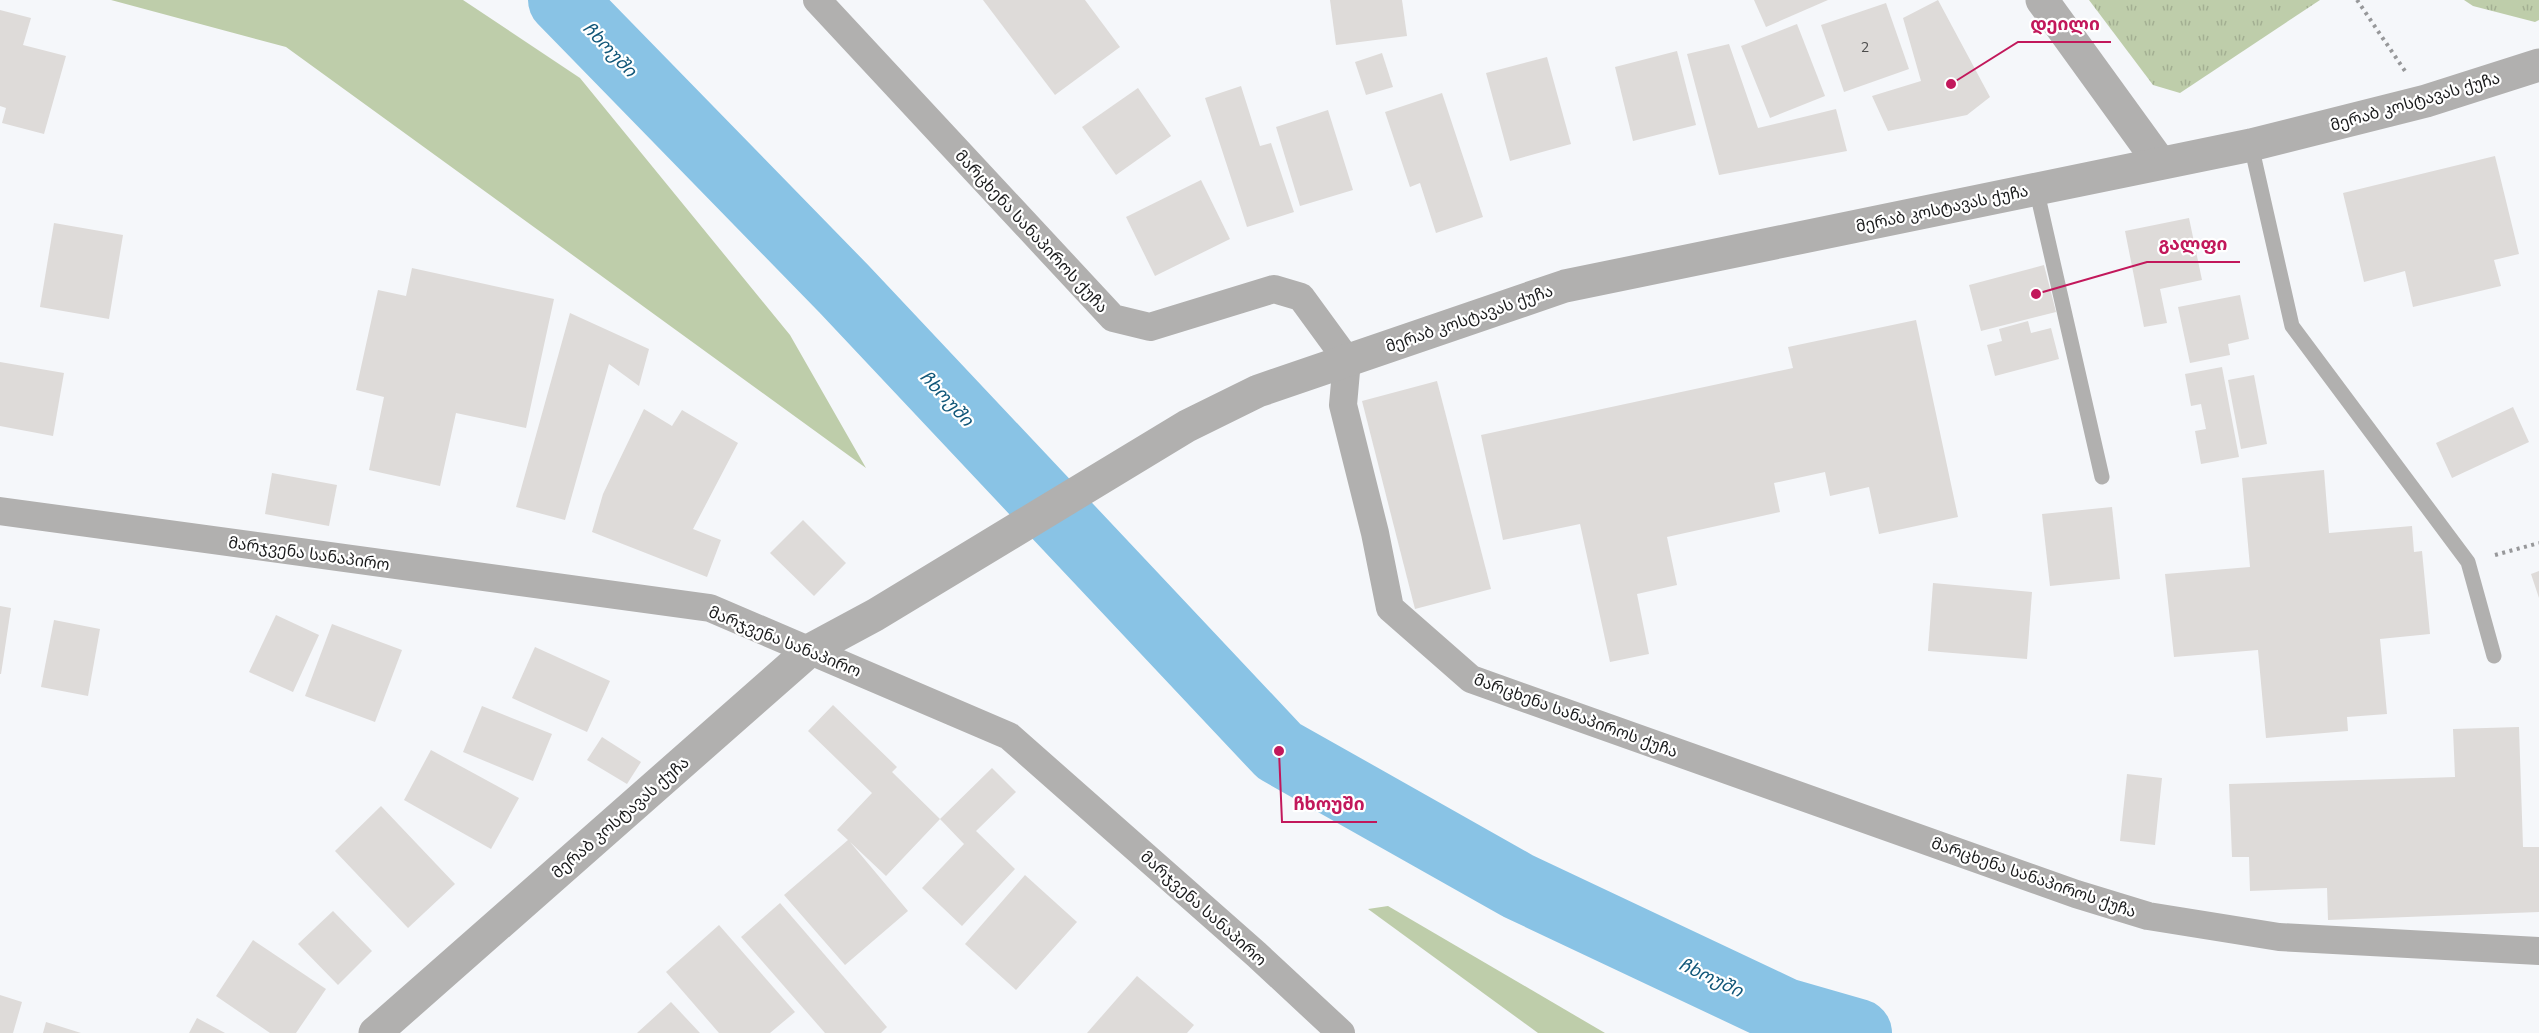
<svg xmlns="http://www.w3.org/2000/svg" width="2539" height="1033" font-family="Mulish,'Noto Sans Georgian',sans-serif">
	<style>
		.grass { fill: #becdaa }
		.park { fill: url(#park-tufts) }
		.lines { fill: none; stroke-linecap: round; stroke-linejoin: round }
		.river { stroke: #89c3e5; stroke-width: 68 }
		.building { fill: #dedbd9 }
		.path { stroke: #97989a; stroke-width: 4; stroke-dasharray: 3 4.5; stroke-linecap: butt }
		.service { stroke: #b1b0af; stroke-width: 15 }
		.minor { stroke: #b1b0af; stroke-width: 28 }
		.tertiary { stroke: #b1b0af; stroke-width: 33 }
		.labels { text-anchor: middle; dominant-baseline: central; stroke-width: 4.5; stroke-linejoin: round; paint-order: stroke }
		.number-label { font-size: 14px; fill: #4b4b4b }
		.street-label { font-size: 16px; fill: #1a1b1c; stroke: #fff }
		.water-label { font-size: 18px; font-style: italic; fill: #115779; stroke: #fff }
		.leader { fill: none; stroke: #c2185b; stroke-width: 2 }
		.callout-dot { fill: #c2185b; stroke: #fff; stroke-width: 2 }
		.callout-label { font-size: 18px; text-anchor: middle; font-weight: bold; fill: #c2185b; stroke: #fff; stroke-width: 4.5; stroke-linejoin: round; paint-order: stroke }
	</style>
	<defs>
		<pattern id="park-tufts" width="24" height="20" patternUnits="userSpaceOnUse" patternTransform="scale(1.5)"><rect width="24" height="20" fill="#becdaa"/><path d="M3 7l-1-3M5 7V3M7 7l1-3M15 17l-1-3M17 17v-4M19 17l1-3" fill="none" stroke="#a3af92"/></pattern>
	</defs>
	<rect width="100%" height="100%" fill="#f5f7fa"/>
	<g class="grass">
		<path d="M111 0H463L580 78 790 335 866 468 286 47Z"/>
		<path d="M1388 906 1605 1033H1538L1368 909Z"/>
	</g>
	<g class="park">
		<path d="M2089 0H2320L2180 93 2153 85Z"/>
		<path d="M2464 0H2539V20L2535 22 2473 6Z"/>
	</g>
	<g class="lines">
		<path class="river" d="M562 0 844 289 1279 751 1518 886 1785 1012 1858 1033"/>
	</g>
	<g class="building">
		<path d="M983 0H1085L1120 47 1055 95Z"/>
		<path d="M1330 0H1402L1407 36 1336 45Z"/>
		<path d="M1754 0H1828L1766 27Z"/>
		<path d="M1938 0 1990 97 1967 115 1888 131 1872 96 1921 81 1903 18Z"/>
		<path d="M1886 3 1909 69 1844 92 1821 25Z"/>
		<path d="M0 10 31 18 23 45 66 56 44 134 2 123 6 108 0 106Z"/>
		<path d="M1797 24 1825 96 1770 118 1741 46Z"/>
		<path d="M1729 44 1758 128 1836 109 1847 151 1719 175 1687 54Z"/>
		<path d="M1677 51 1696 125 1633 141 1615 67Z"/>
		<path d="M1382 53 1393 87 1366 95 1355 62Z"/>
		<path d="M1547 57 1571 144 1510 161 1486 73Z"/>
		<path d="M1241 86 1260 146 1271 143 1294 212 1247 227 1205 98Z"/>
		<path d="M1138 88 1171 136 1116 175 1082 127Z"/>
		<path d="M1442 93 1483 217 1436 233 1420 183 1410 187 1385 112Z"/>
		<path d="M1328 110 1353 190 1300 206 1276 127Z"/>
		<path d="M2495 156 2519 254 2494 260 2501 286 2413 307 2405 271 2364 282 2343 193Z"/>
		<path d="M1201 180 1230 239 1155 276 1126 217Z"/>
		<path d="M2189 218 2202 280 2160 289 2167 323 2144 327 2125 231Z"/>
		<path d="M54 223 123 235 109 319 40 307Z"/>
		<path d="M2044 265 2056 312 1981 331 1969 285Z"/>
		<path d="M412 268 554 299 526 428 456 413 440 486 369 470 384 397 356 390 378 290 406 296Z"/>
		<path d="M2240 295 2249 339 2228 344 2230 355 2190 363 2178 307Z"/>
		<path d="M570 313 649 349 639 386 609 364 565 520 516 507Z"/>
		<path d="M1916 320 1958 517 1879 534 1869 487 1830 496 1825 472 1774 483 1780 512 1667 537 1677 585 1637 594 1649 654 1610 662 1580 524 1503 540 1481 435 1793 368 1788 347Z"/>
		<path d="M2028 321 2031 333 2051 328 2059 359 1995 376 1987 345 2002 341 1999 329Z"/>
		<path d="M0 362 64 373 53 436 0 426Z"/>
		<path d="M2222 367 2239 457 2201 464 2195 431 2206 429 2201 404 2191 406 2185 374Z"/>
		<path d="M2254 375 2267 444 2241 449 2228 380Z"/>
		<path d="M1437 381 1491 589 1415 609 1362 401Z"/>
		<path d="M2513 407 2529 442 2452 478 2436 443Z"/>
		<path d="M644 409 672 426 682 410 738 443 693 529 721 540 707 577 592 532 603 494Z"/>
		<path d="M2324 470 2329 533 2412 526 2414 552 2422 551 2430 634 2380 639 2387 714 2347 717 2348 731 2266 738 2258 650 2174 657 2165 574 2250 567 2242 478Z"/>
		<path d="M272 473 337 485 329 526 265 514Z"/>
		<path d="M2112 507 2120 579 2050 586 2042 514Z"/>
		<path d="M803 520 846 563 814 596 770 553Z"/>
		<path d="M2539 571V598L2531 574Z"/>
		<path d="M1933 583 2032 592 2027 659 1928 651Z"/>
		<path d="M0 606 11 608 1 674H0Z"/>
		<path d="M276 615 319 635 293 692 249 672Z"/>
		<path d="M54 620 100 629 88 696 41 687Z"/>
		<path d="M332 624 402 650 375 722 305 696Z"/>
		<path d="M535 647 610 681 587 732 512 698Z"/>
		<path d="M833 705 897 767 892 772 940 819 886 876 850 842 908 911 845 965 784 895 848 840 837 830 872 793 808 731Z"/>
		<path d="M482 706 552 734 533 781 463 752Z"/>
		<path d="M2519 727 2523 847H2539V912L2328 920 2327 888 2250 891 2249 857H2232L2229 784 2455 777 2453 729Z"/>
		<path d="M602 737 641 762 627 784 587 760Z"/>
		<path d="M431 750 519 798 491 849 404 800Z"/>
		<path d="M992 768 1016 792 976 831 1015 869 962 926 922 888 964 844 940 819Z"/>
		<path d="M2127 774 2162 778 2155 845 2120 841Z"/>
		<path d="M381 806 455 884 408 928 335 851Z"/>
		<path d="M1025 875 1077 922 1016 990 965 944Z"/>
		<path d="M780 903 887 1027 881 1033H825L741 937Z"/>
		<path d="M333 911 372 951 338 985 298 944Z"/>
		<path d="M719 925 795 1012 770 1033H719L666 972Z"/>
		<path d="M253 940 326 989 296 1033H270L216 996Z"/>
		<path d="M1137 976 1194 1025 1187 1033H1087Z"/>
		<path d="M0 995 22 1002 13 1033H0Z"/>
		<path d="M671 1002 700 1033H637Z"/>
		<path d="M197 1018 225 1033H189Z"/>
		<path d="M46 1022 81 1033H43Z"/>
	</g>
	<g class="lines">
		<g class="path">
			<path d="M2357 0 2405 71"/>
			<path d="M2495 555 2539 543"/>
		</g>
		<g class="service">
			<path d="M2251 145 2292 326 2468 562 2494 656"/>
			<path d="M2036 188 2102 477"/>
		</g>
		<g class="minor">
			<path d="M817 0 1113 318 1150 327 1274 289 1301 297 1347 360 1343 405 1375 533 1390 608 1471 679 2076 894 2148 916 2279 937 2539 951"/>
			<path d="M0 511 710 608 1009 736 1256 954 1341 1033"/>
		</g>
		<g class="tertiary">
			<path d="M2042 0 2160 163"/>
			<path d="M375 1033 810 650 875 615 1187 426 1258 391 1565 286 2251 145 2426 101 2539 65"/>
		</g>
	</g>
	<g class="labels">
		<g class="number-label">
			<text x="1865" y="47">2</text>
		</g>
		<g class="street-label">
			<text transform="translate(2415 101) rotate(-16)">მერაბ კოსტავას ქუჩა</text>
			<text transform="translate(1942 208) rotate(-12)">მერაბ კოსტავას ქუჩა</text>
			<text transform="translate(1032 231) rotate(47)">მარცხენა სანაპიროს ქუჩა</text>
			<text transform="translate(1469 318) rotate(-19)">მერაბ კოსტავას ქუჩა</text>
			<text transform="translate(309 553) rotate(8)">მარჯვენა სანაპირო</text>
			<text transform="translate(785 641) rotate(22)">მარჯვენა სანაპირო</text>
			<text transform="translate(1576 715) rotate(20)">მარცხენა სანაპიროს ქუჩა</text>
			<text transform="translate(620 817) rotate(-41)">მერაბ კოსტავას ქუჩა</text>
			<text transform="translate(2034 877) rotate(19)">მარცხენა სანაპიროს ქუჩა</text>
			<text transform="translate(1204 908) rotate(42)">მარჯვენა სანაპირო</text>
		</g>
		<g class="water-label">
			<text transform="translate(610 49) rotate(46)">ჩხოუში</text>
			<text transform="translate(947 398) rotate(47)">ჩხოუში</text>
			<text transform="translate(1711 977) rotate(25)">ჩხოუში</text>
		</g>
	</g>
	<path class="leader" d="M1951 84L2018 42H2111M2036 294L2147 262H2240M1279 751L1282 822H1377"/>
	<g class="callout-dot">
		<circle cx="1951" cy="84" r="6"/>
		<circle cx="2036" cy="294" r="6"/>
		<circle cx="1279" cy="751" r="6"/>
	</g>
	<g class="callout-label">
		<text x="2065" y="30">დეილი</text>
		<text x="2193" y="250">გალფი</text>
		<text x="1329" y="810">ჩხოუში</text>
	</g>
</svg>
